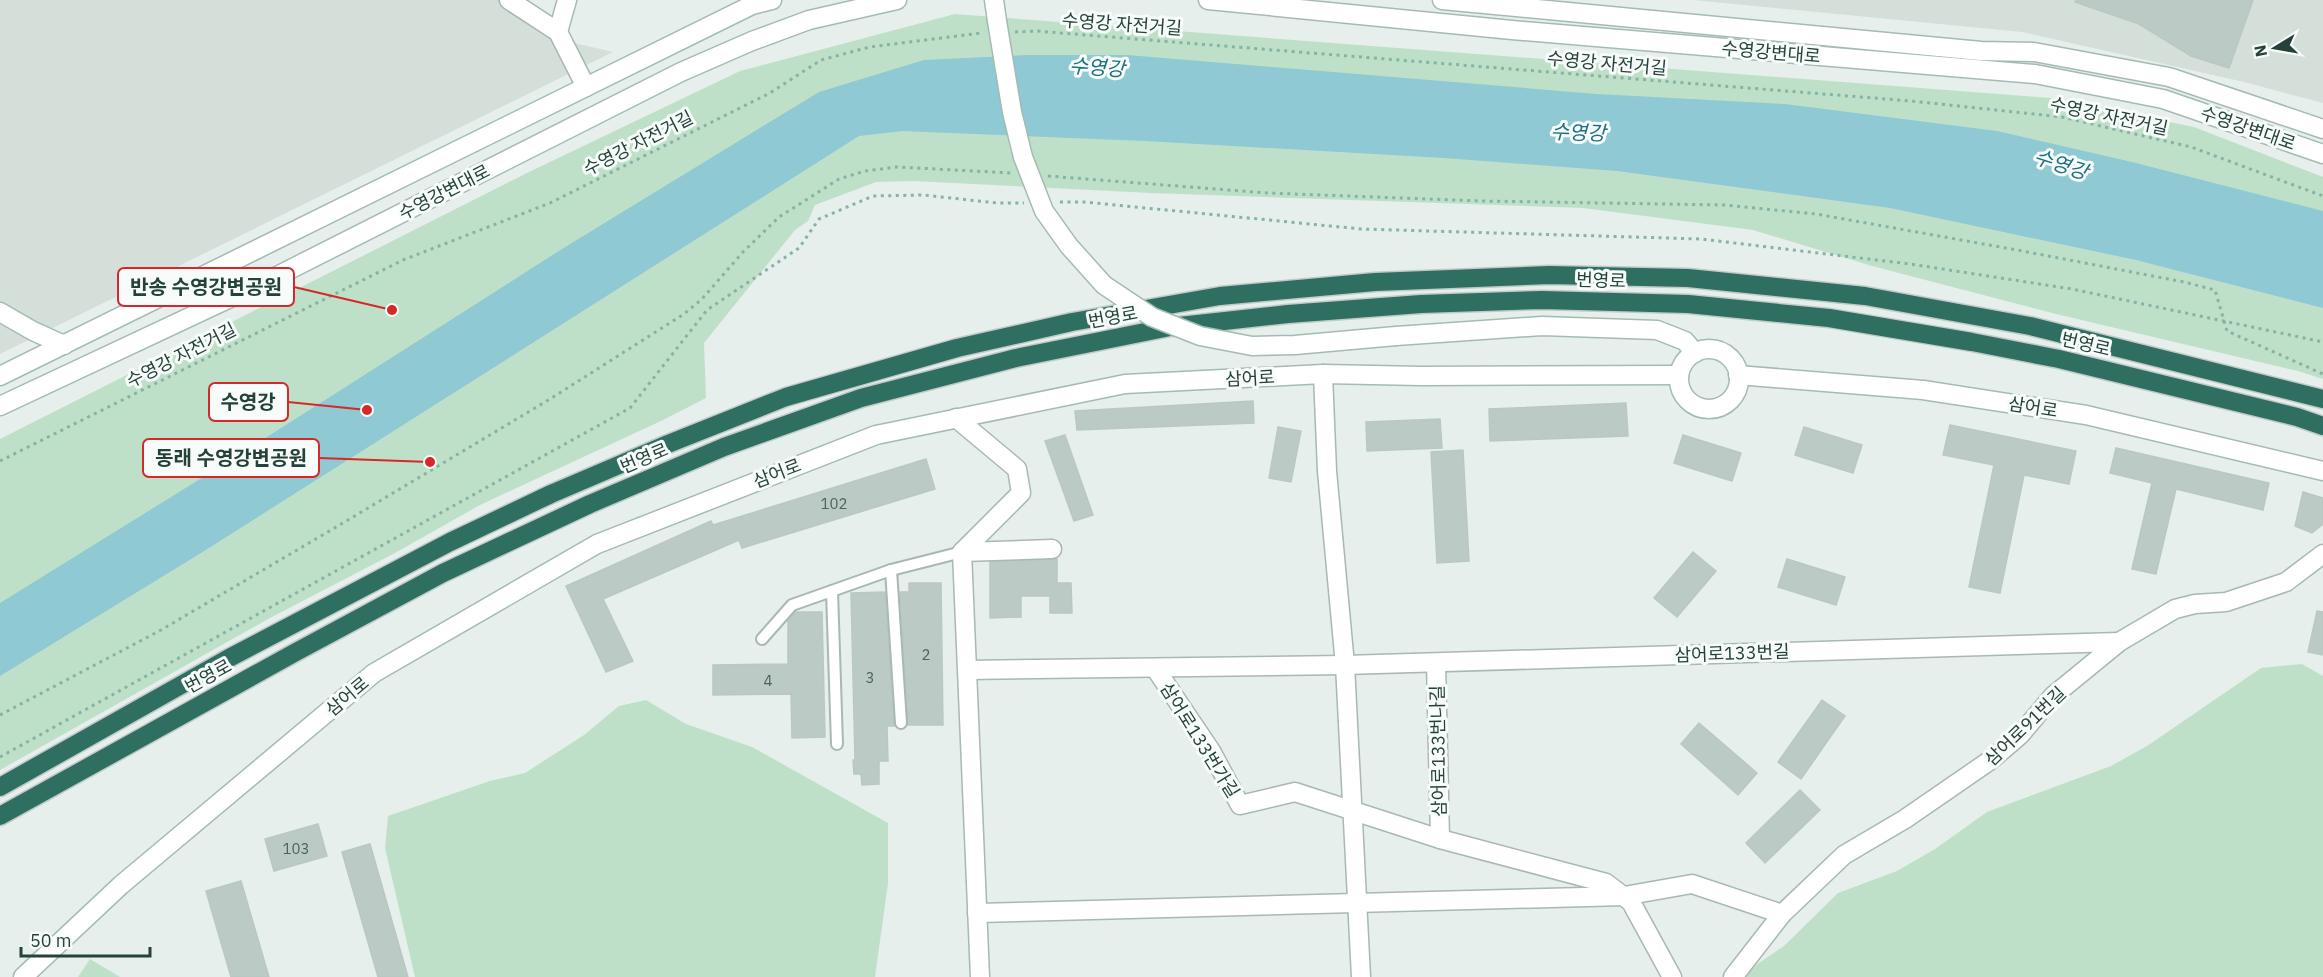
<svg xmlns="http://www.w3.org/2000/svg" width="2323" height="977" font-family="'IBM Plex Sans','Noto Sans KR',sans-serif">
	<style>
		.built { fill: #d4dfda }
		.green { fill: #bfe0c8 }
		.water { fill: #8ec9d4 }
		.building { fill: #bbcac4; stroke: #b8c9c2; stroke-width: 1.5 }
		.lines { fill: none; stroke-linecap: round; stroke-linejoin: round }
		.lane-casing { stroke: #a8b8b2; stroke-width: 14 }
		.street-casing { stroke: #a8b8b2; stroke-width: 21 }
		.secondary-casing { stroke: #a4bbb3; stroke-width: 21 }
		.highway-casing { stroke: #c2cac8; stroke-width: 21 }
		.path { stroke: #86b3a5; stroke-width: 3; stroke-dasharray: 3 4.5; stroke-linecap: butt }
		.lane { stroke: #fff; stroke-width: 10 }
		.street { stroke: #fff; stroke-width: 18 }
		.secondary { stroke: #fff; stroke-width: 18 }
		.highway { stroke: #2f6f62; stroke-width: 18 }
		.secondary-bridge-casing { stroke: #a4bbb3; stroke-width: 21; stroke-linecap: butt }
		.secondary-bridge { stroke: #fff; stroke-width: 18 }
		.labels { text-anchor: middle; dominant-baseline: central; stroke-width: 6; stroke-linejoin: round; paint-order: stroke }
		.number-label { font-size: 15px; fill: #4a645c }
		.street-label { font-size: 18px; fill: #24423a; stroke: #f7fbf9 }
		.water-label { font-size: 20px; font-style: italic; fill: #1c6f80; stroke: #f7fbf9 }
		.leader { fill: none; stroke: #d62828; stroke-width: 2 }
		.callout-dot { fill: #d62828; stroke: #f7fbf9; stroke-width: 2 }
		.callout { fill: #f7fbf9; stroke: #d62828; stroke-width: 2 }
		.callout-label { font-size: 20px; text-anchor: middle; font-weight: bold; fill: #24423a }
	</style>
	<rect width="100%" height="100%" fill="#e6efeb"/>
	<g class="built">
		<path d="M0 0H513L570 42 613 52 0 354Z"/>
		<path d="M1693 0H2323V103L2244 82 2022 32Z"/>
	</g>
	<g class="green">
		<path d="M955 14 2051 98 2194 127 2323 177V379L2298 371 2056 314 1872 266 1753 230 1583 208 1151 193 914 181 876 182 815 205 808 221 795 230 704 343 706 398 663 420 480 505 395 553 268 619 0 770V439L529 172 740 71Z"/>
		<path d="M2302 664 2323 676V977H1746L1750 969 1784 946 1838 893 1897 871 1935 849 1987 812 2111 766 2147 746 2261 668Z"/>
		<path d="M646 700 686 724 752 747 888 823V883L875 977H415L385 848 388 816 490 781 525 773 584 735 619 706Z"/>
		<path d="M90 959 120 977H78Z"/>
	</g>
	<path class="water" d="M1029 55H1127L1597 94 1785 104 1997 131 2132 162 2323 211V308L2136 260 1890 208 1617 171 1444 158 1145 141 903 131 859 136 201 553 0 676V603L234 458 562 249 819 92 924 60Z"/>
	<g class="building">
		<path d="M2076 0H2253L2229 68 2191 56 2139 24 2075 2Z"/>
		<path d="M1253 401 1254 423 1077 430 1075 411Z"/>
		<path d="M1626 403 1628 436 1490 441 1489 409Z"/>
		<path d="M1440 419 1442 448 1367 451 1366 422Z"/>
		<path d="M1950 425 2076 451 2069 484 2024 475 2000 593 1969 587 1994 465 1943 455Z"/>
		<path d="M1278 427 1301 431 1291 482 1269 478Z"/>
		<path d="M1804 427 1862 445 1853 473 1795 455Z"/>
		<path d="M1065 435 1093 515 1074 521 1045 441Z"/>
		<path d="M1683 435 1741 453 1732 481 1674 463Z"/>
		<path d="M2116 448 2269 483 2263 510 2176 489 2156 574 2132 569 2152 483 2110 473Z"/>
		<path d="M1463 450 1469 561 1437 563 1431 452Z"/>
		<path d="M926 459 935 489 742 548 739 540 603 599 633 661 606 672 566 586 711 521 713 525Z"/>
		<path d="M2303 492 2323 498V524L2312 533 2295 526Z"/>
		<path d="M1693 552 1716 571 1677 617 1654 598Z"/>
		<path d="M1057 559V583H1071L1072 613H1050V596H1021V617L990 618V562Z"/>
		<path d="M1787 559 1845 577 1836 605 1778 587Z"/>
		<path d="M909 583H941L943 725H908L900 592H909Z"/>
		<path d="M885 592 894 726H887L888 761H879V784L862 785 861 774H854L853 760H855L851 593Z"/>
		<path d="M2317 611 2323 612V655L2308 652Z"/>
		<path d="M796 612H822L825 737 792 738 791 694 713 695V665L788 664V621Z"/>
		<path d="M1822 700 1845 716 1801 779 1778 762Z"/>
		<path d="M1699 723 1757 773 1738 795 1681 744Z"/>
		<path d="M1800 790 1820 810 1765 863 1746 843Z"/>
		<path d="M318 824 327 856 274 871 265 839Z"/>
		<path d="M370 844 408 977H378L342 852Z"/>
		<path d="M241 881 269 977H231L206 891Z"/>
	</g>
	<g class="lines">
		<g class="lane-casing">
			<g id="lane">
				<path d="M891 570 901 723"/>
				<path d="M832 591 837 744"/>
				<path d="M762 639 792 605 891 570 962 552"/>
			</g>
		</g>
		<g class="street-casing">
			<g id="street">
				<path d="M509 0 558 32 586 87"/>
				<path d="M558 32 567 0"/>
				<path d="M1323 374 1327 471 1345 665 1361 977"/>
				<path d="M956 418 1017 469 1021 493 962 552 980 977"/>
				<path d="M962 552 1052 549"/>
				<path d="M1436 663 1440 839"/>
				<path d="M1155 668 1211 751 1240 805 1295 792 1440 839 1606 883 1631 902 1672 977"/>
				<path d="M968 670 1345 665 2119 642"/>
				<path d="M977 913 1624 896 1692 884 1782 914"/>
				<path d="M1733 977 1782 914 1844 855 1905 819 1992 759 2020 735 2053 696 2119 642 2175 609 2195 604 2226 602 2286 582 2323 554"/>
			</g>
		</g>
		<g class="secondary-casing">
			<g id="secondary">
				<path d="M994 0 997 21"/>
				<path d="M1208 0 1512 30 2035 74 2163 99 2323 154"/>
				<path d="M1442 0 1981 51 2034 52 2169 77 2323 129"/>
				<path d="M0 312 33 331 64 345"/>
				<path d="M1396 336 1542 326 1657 330 1685 341 1695 353"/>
				<circle cx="1709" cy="379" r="30"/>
				<path d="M1738 375 1923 390 2086 415 2323 471"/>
				<path d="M0 376 752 5 772 0"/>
				<path d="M0 406 277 276 681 72 752 41 809 20 897 0"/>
				<path d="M23 977 121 885 374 673 597 544 876 435 1125 384 1323 374 1421 376 1679 375"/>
			</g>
		</g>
		<g class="highway-casing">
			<g id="highway">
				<path d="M0 787 229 658 450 542 551 494 668 444 786 397 957 348 1072 322 1220 296 1375 282 1549 275 1688 278 1865 296 2030 326 2323 399"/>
				<path d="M0 816 296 652 443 573 590 504 724 447 861 398 1016 358 1170 327 1288 314 1421 304 1542 300 1688 304 1829 318 1972 342 2059 359 2297 417 2323 426"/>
			</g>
		</g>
		<g class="path">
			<path d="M1015 32 1036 31 1911 101 2062 117 2191 147 2323 196"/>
			<path d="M1048 176 1267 193 1482 201 1725 205 1816 214 2017 250 2184 282 2215 290 2227 331 2323 374"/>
			<path d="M1060 202H1084L1361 229 1701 239 1910 264 2072 289 2323 342"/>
			<path d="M0 461 403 260 550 203 770 93 821 60 870 47 981 33"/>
			<path d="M0 715 161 630 348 520 550 399 684 314 702 299 743 252 779 217 839 179 865 171 897 167 1011 173"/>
			<path d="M0 757 630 408 707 310 799 248 819 219 873 196 923 195 997 203H1024"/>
		</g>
		<use href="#lane" class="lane"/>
		<use href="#street" class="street"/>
		<use href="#secondary" class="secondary"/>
		<use href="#highway" class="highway"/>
		<g class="secondary-bridge-casing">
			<path id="secondary-bridge" d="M997 21 1012 112 1023 157 1044 211 1069 246 1104 285 1152 317 1200 336 1252 346 1295 345 1396 336"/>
		</g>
		<use href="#secondary-bridge" class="secondary-bridge"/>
	</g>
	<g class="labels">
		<g class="number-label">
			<text x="834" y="503">102</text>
			<text x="926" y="654">2</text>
			<text x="870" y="677">3</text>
			<text x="768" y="680">4</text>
			<text x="296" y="848">103</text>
		</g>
		<g class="street-label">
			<text transform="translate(1122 24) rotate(4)">수영강 자전거길</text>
			<text transform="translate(1771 52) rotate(5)">수영강변대로</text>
			<text transform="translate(1607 63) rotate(5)">수영강 자전거길</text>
			<text transform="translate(2109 116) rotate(12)">수영강 자전거길</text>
			<text transform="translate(2248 128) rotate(19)">수영강변대로</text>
			<text transform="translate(638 143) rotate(-27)">수영강 자전거길</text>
			<text transform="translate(444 192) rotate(-27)">수영강변대로</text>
			<text transform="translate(1601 280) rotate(2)">번영로</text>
			<text transform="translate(1113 317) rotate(-11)">번영로</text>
			<text transform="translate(2086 344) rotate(13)">번영로</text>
			<text transform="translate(181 355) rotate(-27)">수영강 자전거길</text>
			<text transform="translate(1250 378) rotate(-3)">삼어로</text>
			<text transform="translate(2033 407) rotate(9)">삼어로</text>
			<text transform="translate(644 458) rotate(-23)">번영로</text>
			<text transform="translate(777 473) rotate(-21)">삼어로</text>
			<text transform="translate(1732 653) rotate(-2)">삼어로133번길</text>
			<text transform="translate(208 676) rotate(-29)">번영로</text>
			<text transform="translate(347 696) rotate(-40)">삼어로</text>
			<text transform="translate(2025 726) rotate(-44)">삼어로91번길</text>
			<text transform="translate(1200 740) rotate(58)">삼어로133번가길</text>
			<text transform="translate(1438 751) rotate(-91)">삼어로133번나길</text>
		</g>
		<g class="water-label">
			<text transform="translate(1097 67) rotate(4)">수영강</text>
			<text transform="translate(1578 132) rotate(2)">수영강</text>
			<text transform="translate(2061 164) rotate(18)">수영강</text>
		</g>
	</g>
	<path class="leader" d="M392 310L294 287M367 410L288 402M430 462L319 458"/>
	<g class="callout-dot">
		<circle cx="392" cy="310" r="6"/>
		<circle cx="367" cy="410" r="6"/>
		<circle cx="430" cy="462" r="6"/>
	</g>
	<g class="callout">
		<rect x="118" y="268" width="176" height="38" rx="6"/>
		<rect x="209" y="383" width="79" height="38" rx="6"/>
		<rect x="143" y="439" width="176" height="38" rx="6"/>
	</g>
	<g class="callout-label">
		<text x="206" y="294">반송 수영강변공원</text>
		<text x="248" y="409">수영강</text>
		<text x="231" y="465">동래 수영강변공원</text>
	</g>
	<g transform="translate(2275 48) rotate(259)" stroke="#f7fbf9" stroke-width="4.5" paint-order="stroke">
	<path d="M0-4.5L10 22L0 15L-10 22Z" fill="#24423a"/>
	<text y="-9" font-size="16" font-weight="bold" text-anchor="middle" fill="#24423a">N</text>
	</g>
	<path d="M21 947v9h129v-9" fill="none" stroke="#24423a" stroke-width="3"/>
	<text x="30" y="947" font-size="18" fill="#24423a" stroke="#f7fbf9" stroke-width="4.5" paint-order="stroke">50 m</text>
</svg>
